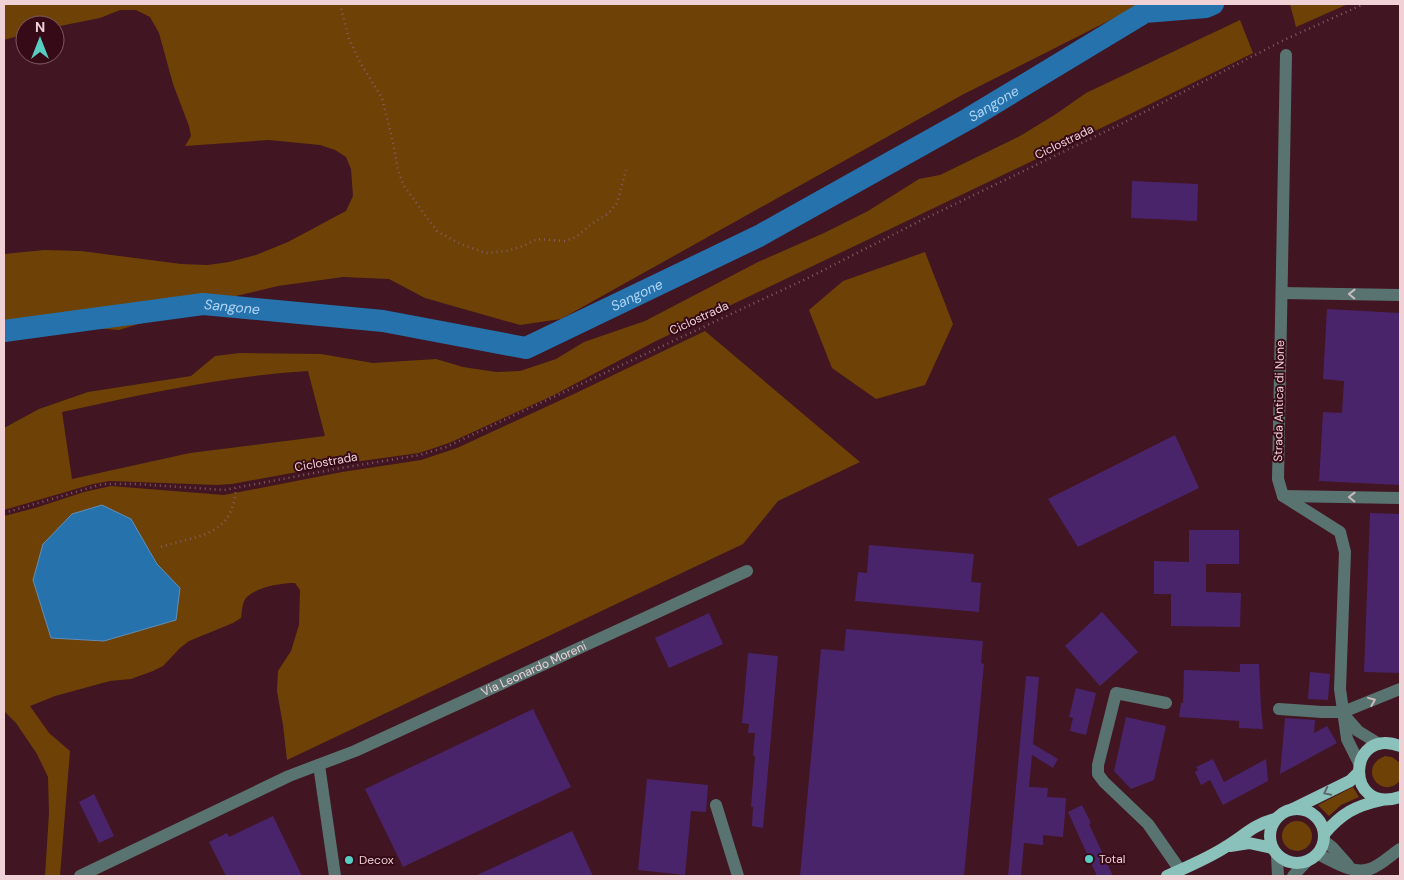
<svg xmlns="http://www.w3.org/2000/svg" width="1404" height="880" font-family="'DM Sans',sans-serif">
	<style>
		.green { fill: #6e4206; fill-rule: evenodd }
		.water { fill: #2572ad; stroke: #628eb9 }
		.lines { fill: none; stroke-linecap: round; stroke-linejoin: round }
		.river { stroke: #2572ad; stroke-width: 22 }
		.building { fill: #4a246a }
		.path { stroke: #835c65; stroke-width: 2.5; stroke-dasharray: 1 4; stroke-linecap: butt }
		.minor { stroke: #597470; stroke-width: 12 }
		.major { stroke: #8ac2bb; stroke-width: 12 }
		.oneway { stroke: #cababc }
		.oneway2 { stroke: #606669 }
		.poi-dot { fill: #57cec2; stroke: #360a17; stroke-width: 2 }
		.labels { text-anchor: middle; dominant-baseline: central; stroke-width: 4; stroke-linejoin: round; paint-order: stroke }
		.street-label { font-size: 12px; fill: #efd1d6; stroke: #360a17 }
		.poi-label { font-size: 12px; fill: #efd1d6; stroke: #360a17; text-anchor: start }
		.water-label { font-size: 14px; font-style: italic; fill: #b2d6f7; stroke: #360a17 }
	</style>
	<rect width="100%" height="100%" fill="#411521"/>
	<g class="green">
		<path d="M4 4H1142L962 95 561 319 520 325 425 298 389 279 343 277 278 286 203 304 119 330 4 321V254L44 250 81 251 181 264 208 265 229 262 256 255 288 242 329 220 346 211 353 196 351 169 346 157 335 150 320 145 269 140 185 146 191 136 189 126 173 84 159 33 150 17 136 10H120L100 18 55 27V25H25V34L4 40Z"/>
		<path d="M1290 4H1348L1296 27Z"/>
		<path d="M1240 20 1253 53 1122 118 654 342 554 395 449 443 419 453 340 464 232 484 217 485 110 481 93 484 4 510V428L39 409 88 392 191 376 215 356 240 353 321 354 373 363 436 359 463 367 496 372 520 371 556 359 584 342 645 321 758 262 824 233 868 211 919 179 940 175 1020 136 1056 114 1086 93ZM308 371 325 436 190 453 72 479 62 412C144 394 225 376 308 371Z"/>
		<path d="M925 252 953 324 925 385 876 399 832 368 809 310 843 281Z"/>
		<path d="M705 331 860 462 778 501 743 544 287 760 283 725 277 691 278 671 291 651 299 625 300 590 295 583C281 583 256 587 246 598 242 603 242 612 241 618L233 623 189 641 180 648 163 666 153 671 131 679 110 681 55 696 30 706 49 733 70 751 60 876H45L49 813 48 777 37 754 16 723 4 711V516L35 508 84 492 111 486 224 495 342 472 421 460 457 448 576 393ZM148 548 157 564 176 620 104 641 51 638 33 580Z"/>
		<path d="M1385 756 1392 757 1400 763V781C1380 801 1357 767 1385 756Z"/>
		<path d="M1353 787 1359 797 1341 805 1329 816 1318 805Z"/>
		<circle cx="1297" cy="836" r="15"/>
	</g>
	<path class="water" d="M102 505 131 519 157 564 180 588 176 620 104 641 51 638 33 580 43 544 72 514Z"/>
	<g class="lines">
		<path class="river" id="s1" d="M4 331 203 304 383 321 526 348 759 236 968 119 1145 12 1206 7 1213 4"/>
	</g>
	<g class="building">
		<path d="M1132 181 1198 184 1197 221 1131 218Z"/>
		<path d="M1327 309 1400 313V485L1319 481 1323 412 1342 413 1344 381 1323 379Z"/>
		<path d="M1175 435 1199 488 1078 547 1048 499Z"/>
		<path d="M1370 513 1400 514V673L1364 672Z"/>
		<path d="M1189 530H1239V564H1206V592L1241 593 1240 627 1171 626V594H1154V561L1189 562Z"/>
		<path d="M869 545 974 554 971 582 981 583 979 612 855 601 858 572 867 573Z"/>
		<path d="M1102 612 1138 652 1100 686 1065 646Z"/>
		<path d="M709 613 723 644 669 668 655 638Z"/>
		<path d="M846 629 983 641 981 663 984 664 964 876H800L821 649 844 651Z"/>
		<path d="M748 653 778 656 763 828 752 826 753 807H751L755 756H753L755 733H748L749 724 742 723Z"/>
		<path d="M1240 664H1259L1261 708 1263 729 1239 728V721L1179 717 1181 703H1183L1184 670 1240 672Z"/>
		<path d="M1310 672 1330 674 1328 700 1308 699Z"/>
		<path d="M1026 676 1039 677 1033 744 1058 759 1053 768 1032 755 1029 787 1048 788 1047 797 1066 798 1065 814 1063 837 1043 835V845L1024 843 1021 876H1008Z"/>
		<path d="M1076 688 1096 693 1086 735 1070 731 1073 718 1069 717Z"/>
		<path d="M533 709 571 787 403 867 365 789Z"/>
		<path d="M1126 717 1166 726 1154 780 1131 789 1114 771Z"/>
		<path d="M1285 718 1315 720 1314 733 1327 726 1337 743 1280 774Z"/>
		<path d="M1213 759 1224 782 1266 759 1268 781 1223 805 1210 780 1201 785 1195 772 1198 770 1196 767Z"/>
		<path d="M647 779 708 785 706 812 691 811 685 875 638 870Z"/>
		<path d="M94 794 114 836 99 843 79 802Z"/>
		<path d="M1082 805 1091 823 1089 824 1113 876H1097L1068 812Z"/>
		<path d="M273 816 302 876H226L209 842 227 833 229 837Z"/>
		<path d="M572 831 593 876H475Z"/>
	</g>
	<g class="lines">
		<g class="path">
			<path d="M340 4 349 39 361 64 382 98 393 142 398 170 404 186 437 231 458 243 486 253 507 251 523 246 537 239 565 241 576 237 590 225 609 213 617 203 626 170"/>
			<path d="M4 513 103 484H137L224 490 341 468 420 455 446 447 806 279 922 220 1123 123 1286 39 1364 4"/>
			<path d="M161 547C198 535 233 537 236 488"/>
		</g>
		<g class="minor">
			<path d="M1286 55 1278 479 1283 496 1340 532 1345 552 1340 689 1347 739 1359 763"/>
			<path d="M1282 293 1400 295"/>
			<path d="M1283 496 1400 498"/>
			<path d="M1166 703 1116 693 1098 765V774L1104 782 1148 824 1180 870"/>
			<path d="M1279 709 1322 712H1343L1400 689"/>
			<path d="M1344 715 1358 731 1379 744"/>
			<path d="M319 765 335 876"/>
			<path d="M716 805 738 876"/>
			<path d="M1324 841 1332 847 1348 865"/>
			<path d="M1318 854C1333 861 1353 875 1370 869 1381 865 1391 855 1400 849"/>
			<path d="M1277 856 1278 876"/>
			<path id="s2" d="M80 876 289 776 355 751 747 571"/>
			<path d="M1293 876 1306 862"/>
		</g>
		<g class="major">
			<path d="M1400 746C1347 726 1344 815 1400 797"/>
			<circle cx="1297" cy="836" r="27"/>
			<path d="M1293 809 1350 781 1358 773"/>
			<path d="M1324 834C1342 813 1355 806 1382 800"/>
			<path d="M1230 846 1249 843 1272 848"/>
			<path d="M1167 876C1187 867 1209 858 1227 846 1245 835 1253 825 1275 819"/>
		</g>
	</g>
	<defs><path id="oneway-chevron" d="M-2-3.5L2.5 0L-2 3.5" fill="none" stroke-width="1.6" stroke-linecap="round" stroke-linejoin="round" transform="scale(1.25)"/></defs>
	<g class="oneway">
		<use href="#oneway-chevron" transform="translate(1352 294) rotate(-179)"/>
		<use href="#oneway-chevron" transform="translate(1352 497) rotate(-179)"/>
		<use href="#oneway-chevron" transform="translate(1372 701) rotate(-22)"/>
	</g>
	<use class="oneway2" href="#oneway-chevron" transform="translate(1327 792) rotate(154)"/>
	<g class="poi-dot">
		<circle cx="1089" cy="859" r="5"/>
		<circle cx="349" cy="860" r="5"/>
	</g>
	<g class="labels">
		<g class="street-label">
			<text transform="translate(1064 142) rotate(-26)">Ciclostrada</text>
			<text transform="translate(699 318) rotate(-25)">Ciclostrada</text>
			<text transform="translate(1279 401) rotate(-89)">Strada Antica di None</text>
			<text transform="translate(326 462) rotate(-10)">Ciclostrada</text>
			<text stroke="none"><textPath href="#s2" startOffset="499">Via Leonardo Moreni</textPath></text>
		</g>
		<g class="poi-label">
			<text x="1099" y="859">Total</text>
			<text x="359" y="860">Decox</text>
		</g>
		<g class="water-label">
			<text stroke="none"><textPath href="#s1" startOffset="1055">Sangone</textPath></text>
			<text stroke="none"><textPath href="#s1" startOffset="650">Sangone</textPath></text>
			<text stroke="none"><textPath href="#s1" startOffset="230">Sangone</textPath></text>
		</g>
	</g>
	<rect width="1404" height="880" fill="none" stroke="#efd1d6" stroke-width="10"/>
	<g transform="translate(40 40)"><circle r="24" fill="#360a17" stroke="#805a63"/>
	<path d="M0-4L9 19L0 12L-9 19Z" fill="#57cec2"/>
	<text y="-8" font-size="14" font-weight="bold" text-anchor="middle" fill="#efd1d6">N</text>
	</g>
</svg>
